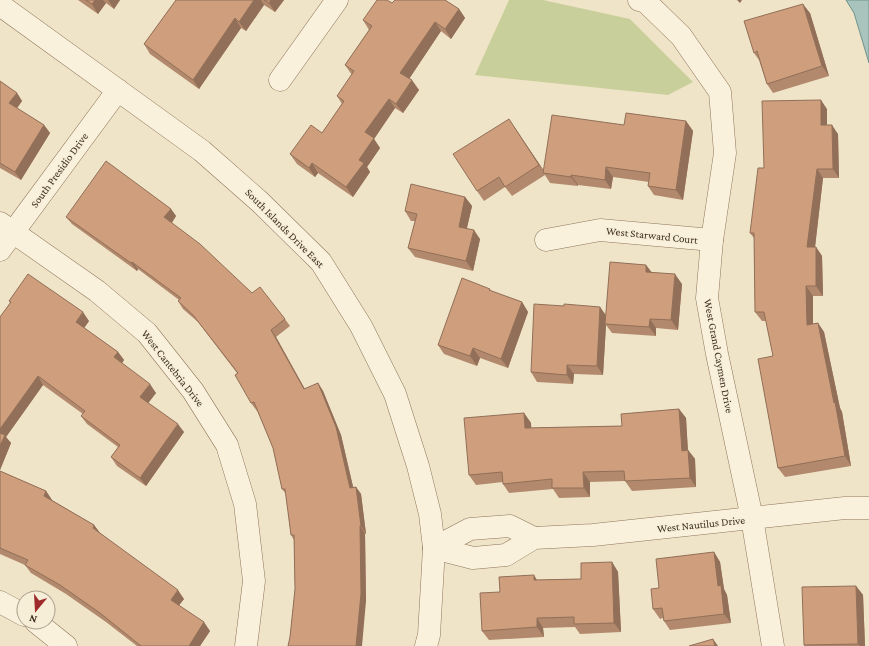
<svg xmlns="http://www.w3.org/2000/svg" width="869" height="646" font-family="'Crimson Pro',serif">
	<style>
		.green { fill: #c9cf9b }
		.water { fill: #a9c4bc; stroke: #6f938a }
		.lines { fill: none; stroke-linecap: round; stroke-linejoin: round }
		.minor-casing { stroke: #8d765c; stroke-width: 23 }
		.tertiary-casing { stroke: #8d765c; stroke-width: 23 }
		.minor { stroke: #faf1dc; stroke-width: 22 }
		.tertiary { stroke: #faf1dc; stroke-width: 22 }
		.wall { fill: #b2896c }
		.shaded-wall { fill: #916f58 }
		.building { fill: #cf9f7d; stroke: #916f58 }
		.labels { text-anchor: middle; dominant-baseline: central; stroke-width: 3; stroke-linejoin: round; paint-order: stroke }
		.street-label { font-size: 11px; fill: #3d2e20; stroke: #f7eed8 }
	</style>
	<rect width="100%" height="100%" fill="#f0e4c8"/>
	<path class="green" d="M509 0H543L630 19 693 82 668 95 475 75Z"/>
	<path class="water" d="M846 0H869V63L854 13Z"/>
	<g class="lines">
		<g class="minor-casing">
			<g id="minor">
				<path d="M639 0 646 2 681 36 720 92 725 153 712 240 707 298 717 354 752 518 773 646"/>
				<path d="M280 80 337 0"/>
				<path d="M0 223 97 291 147 333 193 391 227 445 245 504 254 581 246 646"/>
				<path d="M546 240 600 230 712 240"/>
				<path d="M0 250 118 90"/>
				<path d="M434 548 473 558 506 555 534 538 593 535 845 508H869"/>
				<path d="M434 548 470 529 510 526 534 538"/>
				<path d="M0 602 24 615"/>
				<path d="M36 622 66 646"/>
			</g>
		</g>
		<g class="tertiary-casing">
			<path id="tertiary" d="M0 5 202 151 260 202 321 262 361 326 395 394 418 466 430 514 434 548 429 635 426 646"/>
		</g>
		<use href="#minor" class="minor"/>
		<use href="#tertiary" class="tertiary"/>
	</g>
	<g class="wall">
		<path d="M78 0H120L114 9 106 3 98 14Z"/>
		<path d="M176 0H284L275 12 264 5 246 31 241 28 199 89 150 54 144 44Z"/>
		<path d="M392 3 459 9 465 18 451 39 441 31 409 79 419 90 403 113 395 108 374 139 380 148 367 167 370 172 353 197 318 173 315 177 297 164 290 154 322 133 342 104 337 96 352 75 345 65 369 30 363 20Z"/>
		<path d="M810 13 829 76 773 93 767 84 759 60 754 53Z"/>
		<path d="M0 81 17 93 22 101 17 108 44 125 50 133 21 180 0 168Z"/>
		<path d="M827 109V125L838 134 839 178H823L815 247H816L822 256 823 296H813V324L818 323 824 332 840 408 842 412 851 466 785 477 778 468 773 356 766 321H762L755 312 754 238 750 233 764 168Z"/>
		<path d="M686 121 693 131 683 200 654 195 648 186 649 182 613 177 611 189 578 185V186L550 183 545 175 512 196 505 187 484 201 477 191 515 128 544 171 624 125Z"/>
		<path d="M465 197 472 206 467 228 480 239 473 271 415 257 408 248 415 221H411L405 211Z"/>
		<path d="M171 209 176 216 172 223 252 293 285 319 290 326 276 337 305 389 318 383 323 391 341 435 353 487H356L361 494 366 534H365L366 601 290 637 295 589 294 540 291 535 286 494 282 489 273 448 257 410V411L251 403 237 373 198 322 183 309 178 301 179 300 138 269 137 271 72 224 66 217Z"/>
		<path d="M646 265 652 273 682 284 678 330 656 328V336L612 333 606 325 603 375 574 374 573 384 537 382 531 372 564 306 600 307 606 315Z"/>
		<path d="M490 289 491 291 522 302 528 312 508 368 480 358 477 366 444 354 438 345Z"/>
		<path d="M9 301 89 321 84 328 118 352 124 360 122 363 156 393 148 403 184 432 146 486 117 466 111 457 118 447 87 424 81 416 83 414 43 385 6 437 11 443 0 470V317L10 303Z"/>
		<path d="M679 409 686 418 688 450 695 459 696 487 632 491 625 481 590 482V497L559 498 553 489 509 493 503 484V482L476 485 469 475 524 413 531 423V428L622 426Z"/>
		<path d="M0 471 46 491 52 500 94 525 100 533 184 599 179 605 210 631 200 646H137L106 622 66 594 31 573 25 565 0 554Z"/>
		<path d="M714 552 720 562 724 589 727 595 731 623 670 630 664 621 663 618 660 619 653 609 659 588Z"/>
		<path d="M612 562 618 572 621 632 580 634 575 627 543 628 544 637 489 640 482 631 500 592 537 580 581 579Z"/>
		<path d="M856 586 863 595 865 646H804V645Z"/>
	</g>
	<g class="shaded-wall">
		<path d="M95 0H103L106 3 98 14 92 4Z"/>
		<path d="M108 0H120L114 9Z"/>
		<path d="M254 0H261L264 5 246 31 239 22Z"/>
		<path d="M271 0H284L275 12 269 3Z"/>
		<path d="M737 0H742L740 3Z"/>
		<path d="M803 4 810 13 829 76 822 66Z"/>
		<path d="M459 9 465 18 451 39 445 29Z"/>
		<path d="M235 18 241 28 199 89 193 80Z"/>
		<path d="M435 22 441 31 407 82 400 73Z"/>
		<path d="M412 80 419 90 403 113 396 104Z"/>
		<path d="M17 93 22 101 15 111 9 103Z"/>
		<path d="M389 99 395 108 374 139 380 148 367 167 370 172 353 197 346 187 359 160 365 132Z"/>
		<path d="M821 100 827 109V134L821 125Z"/>
		<path d="M509 119 515 128 546 174 539 165Z"/>
		<path d="M686 121 693 131 683 200 676 190Z"/>
		<path d="M44 125 50 133 21 180 15 172Z"/>
		<path d="M832 125 838 134 839 178 833 169Z"/>
		<path d="M312 163 318 173 315 177 309 168Z"/>
		<path d="M606 167 613 177 611 189 605 180Z"/>
		<path d="M817 169 823 178 814 256 807 247Z"/>
		<path d="M571 175 578 185V186L571 177Z"/>
		<path d="M465 197 472 206 465 236 459 227Z"/>
		<path d="M171 209 176 216 170 225 164 217Z"/>
		<path d="M474 230 480 239 473 271 466 261Z"/>
		<path d="M816 247 822 256 823 296 816 286Z"/>
		<path d="M132 262 138 269 137 271 131 263Z"/>
		<path d="M646 265 653 274 646 272Z"/>
		<path d="M675 274 682 284 678 330 671 320Z"/>
		<path d="M806 286 813 296V334L807 325Z"/>
		<path d="M522 302 528 312 508 368 501 359Z"/>
		<path d="M600 307 606 316 605 324 606 325 603 375 597 366Z"/>
		<path d="M83 312 89 321 82 331 76 322Z"/>
		<path d="M650 319 656 328V336L649 327Z"/>
		<path d="M818 323 824 332 840 408 842 412 851 466 845 456Z"/>
		<path d="M271 330 276 337 309 397 304 389Z"/>
		<path d="M473 348 480 358 477 366 470 356Z"/>
		<path d="M118 352 124 360 120 366 114 357Z"/>
		<path d="M567 365 574 374 573 384 567 375Z"/>
		<path d="M38 376 43 385 6 437 11 443 0 470V429Z"/>
		<path d="M318 383 323 391 341 435 355 495 350 488Z"/>
		<path d="M150 384 156 393 146 406 140 397Z"/>
		<path d="M679 409 686 418 688 454V450L695 459 696 487 690 478 682 451Z"/>
		<path d="M524 413 531 423 532 437 525 428Z"/>
		<path d="M178 424 184 432 146 486 140 478Z"/>
		<path d="M583 472 590 482V497L584 488Z"/>
		<path d="M356 487 361 494 366 534 361 526Z"/>
		<path d="M46 491 52 500 50 504 44 496Z"/>
		<path d="M94 525 100 533 93 528Z"/>
		<path d="M360 526 365 534 366 601 362 646H356Z"/>
		<path d="M714 552 720 562 724 589 727 595 731 623 724 614 718 586Z"/>
		<path d="M612 562 618 572 621 632 614 623Z"/>
		<path d="M534 575 540 585 534 580Z"/>
		<path d="M856 586 863 595 865 646H860L858 644Z"/>
		<path d="M178 590 184 599 177 608 171 600Z"/>
		<path d="M537 618 543 628 544 637 537 627Z"/>
		<path d="M204 622 210 631 200 646H189Z"/>
		<path d="M713 639 718 646H715Z"/>
	</g>
	<g class="building">
		<path d="M86 0H95L92 4Z"/>
		<path d="M176 0H254L239 22 235 18 193 80 144 44Z"/>
		<path d="M264 0H271L269 3Z"/>
		<path d="M377 0H387L392 3 395 0H445L459 9 445 29 435 22 400 73 412 80 396 104 389 99 365 132 374 138 359 160 364 163 346 187 312 163 309 168 290 154 311 125 322 133 344 101 337 96 354 71 345 65 372 26 363 20Z"/>
		<path d="M803 4 822 66 767 84 757 51 754 53 744 21Z"/>
		<path d="M0 81 17 93 9 103 44 125 15 172 0 163Z"/>
		<path d="M821 100V125H832L833 169H817L807 247H816V286H806L807 325 818 323 834 403 835 402 845 456 778 468 758 359 773 356 764 312H755L754 233H750L758 168H764L762 101Z"/>
		<path d="M626 113 686 121 676 190 648 186 650 173 606 167 605 180 571 175V177L543 173 552 115 624 125Z"/>
		<path d="M509 119 539 165 505 187 499 177 477 191 453 154Z"/>
		<path d="M106 161 171 209 164 217 200 244 252 293 260 287 285 319 271 330 304 389 318 383 336 427 350 488 356 487 361 526H360L361 594 356 646H288L290 637 295 589 294 535H291L285 489H282L273 448 254 402 251 403 235 375 238 373 193 315 178 301 181 298 132 262 131 263 66 217Z"/>
		<path d="M411 184 465 197 459 227 474 230 466 261 408 248 417 214 405 211Z"/>
		<path d="M610 262 646 265V272L675 274 671 320 650 319 649 327 605 324Z"/>
		<path d="M28 274 83 312 76 322 118 352 114 357 150 384 140 397 178 424 140 478 111 457 120 445 81 416 85 411 38 376 0 429V317L11 302 9 301Z"/>
		<path d="M462 278 490 289 489 290 522 302 501 359 473 348 470 356 438 345Z"/>
		<path d="M534 304 564 306V304L600 307 597 366 567 365V375L531 372Z"/>
		<path d="M679 409 682 451 688 450 690 478 625 481 624 471 583 472 584 488H552V479L503 484 502 472 469 475 464 418 524 413 525 428 622 426 621 414Z"/>
		<path d="M0 433 5 435 0 446Z"/>
		<path d="M0 471 46 491 44 496 94 525 93 528 178 590 171 600 204 622 189 646H141L100 613 60 585 25 565 28 560 0 548Z"/>
		<path d="M714 552 718 586 721 585 724 614 664 621 662 608 653 609 651 589 659 588 656 559Z"/>
		<path d="M612 562 614 623 574 624V617L537 618V627L482 631 480 593 500 592 499 577 534 575V580L581 579V563Z"/>
		<path d="M856 586 858 644 804 645 802 587Z"/>
		<path d="M713 639 715 646H689Z"/>
	</g>
	<g class="labels">
		<g class="street-label">
			<text transform="translate(59 170) rotate(-54)">South Presidio Drive</text>
			<text transform="translate(285 228) rotate(45)">South Islands Drive East</text>
			<text transform="translate(652 235) rotate(6)">West Starward Court</text>
			<text transform="translate(719 356) rotate(79)">West Grand Caymen Drive</text>
			<text transform="translate(173 368) rotate(52)">West Cantebria Drive</text>
			<text transform="translate(701 524) rotate(-6)">West Nautilus Drive</text>
		</g>
	</g>
	<g transform="translate(36 610) rotate(198)"><circle r="19" fill="#f7eed8" stroke="#ada18e"/>
	<path d="M0-3L7 15L0 10L-7 15Z" fill="#9e2a2b"/>
	<text y="-6" font-size="11" font-weight="bold" text-anchor="middle" fill="#3d2e20">N</text>
	</g>
</svg>
